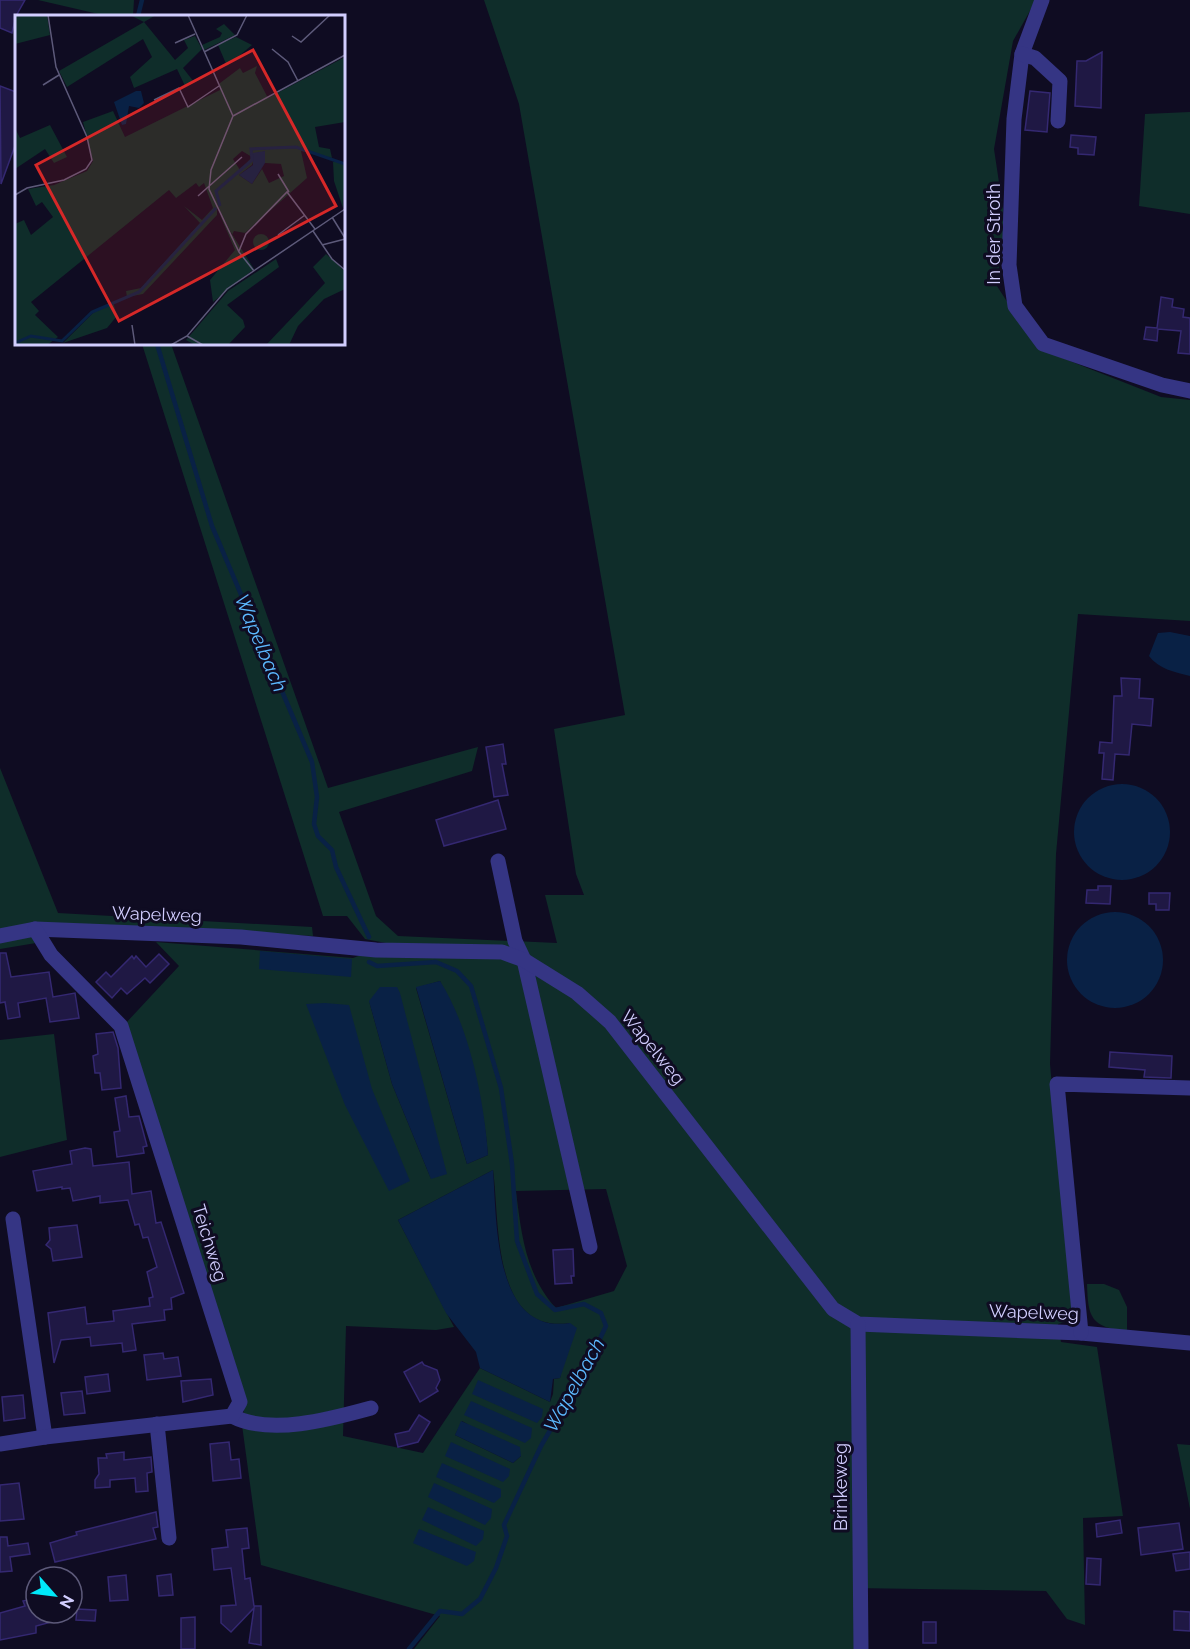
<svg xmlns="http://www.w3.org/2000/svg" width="1190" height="1649" font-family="Raleway,sans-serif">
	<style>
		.green { fill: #0f2d2a; fill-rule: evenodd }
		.water { fill: #092145 }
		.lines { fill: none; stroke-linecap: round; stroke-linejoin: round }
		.stream { stroke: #092145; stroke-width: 4.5 }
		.building { fill: #1f1844; stroke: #342871; stroke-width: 1.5 }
		.minor { stroke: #353584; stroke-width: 15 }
		.labels { text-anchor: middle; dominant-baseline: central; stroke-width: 6; stroke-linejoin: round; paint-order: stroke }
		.street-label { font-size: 18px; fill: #d2ceff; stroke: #0f0c22 }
		.water-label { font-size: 20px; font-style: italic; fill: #5cb9ff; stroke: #0f0c22 }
		.inset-river { fill: none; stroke: #092145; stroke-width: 3 }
		.inset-road { fill: none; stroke: #5d5a7a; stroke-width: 1.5 }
		.view { fill: #d62828; fill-opacity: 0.15; stroke: #d62828; stroke-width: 3 }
		.inset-edge { fill: none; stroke: #d2ceff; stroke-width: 3 }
	</style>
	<rect width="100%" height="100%" fill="#0f0c22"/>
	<g class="green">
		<path d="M38 0H134L133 16H107Z"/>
		<path d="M484 0H1036L1013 41 994 149 1007 236 995 283 1037 348 1161 397 1190 400V621L1078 614 1056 854 1050 1064 1072 1307 1065 1322 1058 1324 1061 1342 1097 1347 1123 1516 1083 1518 1085 1625 1067 1619 1046 1591 854 1588V1649H414L440 1616 261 1565 242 1425 245 1402 125 1024 179 966 156 942 353 958 391 944 365 939 347 916H323L142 344H171L328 788 478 747 472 771 339 812 376 916 398 936 557 943 545 895H584L576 874 554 729 625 715 519 104ZM440 981C466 1036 483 1095 488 1155L467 1164 416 988ZM369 1001 431 1179 392 1084ZM493 1170C500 1220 491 1335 570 1323L560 1378 554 1379 553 1394 550 1402 480 1368 423 1453 343 1436 346 1326 436 1330 454 1327 398 1220ZM606 1189 627 1266 614 1291 556 1308C526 1276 521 1233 516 1191ZM462 1421 521 1456 513 1463 455 1435Z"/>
		<path d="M1190 112V214L1139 206 1145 114Z"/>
		<path d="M0 768 58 913 312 927 313 936 62 923 36 943 0 949Z"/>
		<path d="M54 1034 67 1140 0 1157V1040Z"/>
		<path d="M1087 1284H1104L1119 1290 1127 1307V1332C1091 1326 1088 1319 1087 1284Z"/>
		<path d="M1177 1444 1190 1445V1509Z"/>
	</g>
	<g class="water">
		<path d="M1170 632 1190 636V676C1174 672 1159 669 1149 656L1158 633Z"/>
		<circle cx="1122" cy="832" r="48"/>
		<circle cx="1115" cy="960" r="48"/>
		<path d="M260 951 352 959 351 977 259 969Z"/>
		<path d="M440 981C470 1028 484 1101 488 1155L467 1164 416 987Z"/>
		<path d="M380 987H397L400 993 447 1174 431 1179 392 1084 369 1001Z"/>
		<path d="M325 1003 349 1005 372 1089 410 1181 389 1191 345 1105 306 1004Z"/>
		<path d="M493 1170C497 1220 493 1335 570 1323L577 1328 560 1378 553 1379 550 1402 480 1368 476 1352 446 1313 398 1220Z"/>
		<path d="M478 1380 543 1409 542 1417 537 1423 472 1394Z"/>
		<path d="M471 1401 532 1428 531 1438 525 1443 464 1415Z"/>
		<path d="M461 1421 520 1447 521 1456 513 1463 455 1435Z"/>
		<path d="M451 1442 510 1469 509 1476 503 1482 445 1456Z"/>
		<path d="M442 1463 501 1489V1497L494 1503 436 1477Z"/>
		<path d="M434 1483 492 1509 491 1518 485 1525 428 1497Z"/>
		<path d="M428 1507 484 1531 483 1539 476 1546 422 1520Z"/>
		<path d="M419 1529 476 1552 474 1561 467 1566 413 1543Z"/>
	</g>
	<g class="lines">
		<g class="stream">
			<path d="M138 16 142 0"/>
			<path d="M157 344 212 526 312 762 317 797 314 824 318 836 332 850 336 867 369 937"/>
			<path d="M369 962 377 966 436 962 457 971 471 986 501 1088 512 1164 517 1241 537 1294 555 1310 584 1304 601 1313 606 1326 585 1370 541 1446 504 1525 507 1536 496 1568 480 1599 462 1614 440 1611 409 1649"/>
		</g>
	</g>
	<g class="building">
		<path d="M0 0H25L16 16 12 33 0 28Z"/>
		<path d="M1102 52 1101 108 1075 106 1077 61H1086Z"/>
		<path d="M0 86 16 92V143L1 184Z"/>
		<path d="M1030 91 1050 93 1047 132 1025 130Z"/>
		<path d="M1071 135 1096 137 1094 155 1078 154V148L1070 147Z"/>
		<path d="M1161 297 1173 299 1172 307 1184 309 1183 317 1190 318V354L1178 353 1181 331 1158 329 1157 341 1144 339 1146 327 1157 328Z"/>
		<path d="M1121 678 1140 679 1139 698 1153 699 1151 726 1132 724 1129 755 1115 754 1113 780 1102 779 1104 753H1099L1100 742 1112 743 1114 696H1122Z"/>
		<path d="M503 744 506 764H502L508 795 494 797 486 747Z"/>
		<path d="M498 800 506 829 444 846 436 820Z"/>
		<path d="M1098 886H1111L1110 904 1086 903 1087 890H1098Z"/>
		<path d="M1149 893H1170L1169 910H1156V904H1149Z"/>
		<path d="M0 953H6L11 977 49 972 53 997 75 993 79 1018 50 1022 46 998 18 1003 20 1017 8 1019 5 1002 0 1003Z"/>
		<path d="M159 954 169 964 150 983 145 978 127 994 121 988 112 998 96 982 106 972 111 977 132 956 134 959 136 956 146 967Z"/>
		<path d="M113 1032 118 1048 121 1088 102 1090 100 1073H95L93 1056 98 1054 96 1034Z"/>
		<path d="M1110 1052 1172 1056 1171 1078 1144 1077 1145 1070 1109 1067Z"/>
		<path d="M126 1096 129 1117 139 1116 147 1146 143 1147 144 1153 117 1157 114 1132 120 1131 115 1098Z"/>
		<path d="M85 1148 91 1149 93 1166 129 1162 132 1194 151 1191 156 1223 161 1222 184 1293 171 1298 172 1309 164 1310 165 1320 132 1324 136 1350 123 1352 122 1343 91 1346 90 1337 61 1340 54 1363 48 1313 85 1307 87 1324 114 1321 113 1311 150 1306 149 1298 153 1297 147 1272 157 1267 148 1237 143 1238 139 1224 135 1225 128 1200 100 1203V1196L73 1201 70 1188 62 1189V1187L37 1191 33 1171 72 1164 70 1151Z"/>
		<path d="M77 1225 82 1257 53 1261 51 1249 46 1245 50 1240 49 1228Z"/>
		<path d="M573 1249 574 1276H571L572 1283 555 1284 553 1250Z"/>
		<path d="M163 1353 164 1359 178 1357 181 1376 147 1380 144 1355Z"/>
		<path d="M422 1362 424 1365 437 1370 440 1380 436 1388 438 1391 420 1402 404 1372Z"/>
		<path d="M108 1374 110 1391 87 1394 85 1377Z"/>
		<path d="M211 1379 213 1395 183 1402 181 1381Z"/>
		<path d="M82 1391 85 1413 64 1415 61 1393Z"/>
		<path d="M23 1395 25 1418 4 1421 2 1397Z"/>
		<path d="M419 1415 430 1422 418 1442 398 1447 395 1434 409 1431Z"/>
		<path d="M229 1442 231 1460 239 1459 241 1478 213 1481 210 1444Z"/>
		<path d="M124 1452V1460L151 1457 152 1472 147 1473 148 1491 136 1492 135 1478 110 1480V1487L95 1488V1480L99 1474 98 1458H107L106 1454Z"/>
		<path d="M19 1483 24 1519 0 1521V1485Z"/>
		<path d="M156 1512 158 1527 153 1528 156 1539 55 1562 50 1543 77 1535 76 1532Z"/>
		<path d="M1120 1520 1122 1533 1097 1537 1096 1524Z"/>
		<path d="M1179 1523 1183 1549 1141 1555 1138 1528Z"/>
		<path d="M247 1528 249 1548 242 1549 245 1579 250 1578 254 1606H261V1645L249 1643 254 1608 231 1632 221 1623V1606L236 1605 231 1568 214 1570 212 1549 228 1547 226 1530Z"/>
		<path d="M0 1537H7L8 1546 28 1543 30 1554 10 1557 12 1571 0 1572Z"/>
		<path d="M1190 1552V1569L1176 1571 1173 1554Z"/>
		<path d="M1087 1558 1101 1559 1100 1585 1086 1584Z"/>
		<path d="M171 1574 173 1595 159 1596 157 1576Z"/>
		<path d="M126 1575 128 1600 110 1601 108 1577Z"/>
		<path d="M36 1598V1613H69L70 1617 36 1626V1633L0 1640V1613L25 1606 23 1601Z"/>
		<path d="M77 1609 96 1610 95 1621 76 1620Z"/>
		<path d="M1174 1611 1190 1612V1631L1174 1630Z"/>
		<path d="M195 1617V1649H181V1618Z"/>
		<rect x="923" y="1622" width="13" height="21"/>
	</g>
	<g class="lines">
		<g class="minor">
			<path d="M1042 0 1022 54 1014 119 1009 265 1015 306 1043 344 1162 385 1190 391"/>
			<path d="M1022 54 1035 58 1060 81 1058 121"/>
			<path d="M498 861 515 941 524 960 590 1247"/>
			<path d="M0 936 35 929 241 937 376 950 502 952 524 960 577 993 610 1022 833 1309 858 1324 1081 1333 1190 1343"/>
			<path d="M13 1219 45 1437"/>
			<path d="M858 1324 861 1649"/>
			<path d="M1081 1333 1057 1084 1190 1088"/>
			<path d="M232 1416C270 1436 331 1419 371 1408"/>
			<path d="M157 1424 169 1538"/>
			<path d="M0 1444 45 1437 232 1416 240 1402 121 1026 51 955 35 929"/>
		</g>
	</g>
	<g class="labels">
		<g class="street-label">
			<text transform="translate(993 234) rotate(-90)">In der Stroth</text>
			<text transform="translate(157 914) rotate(2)">Wapelweg</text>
			<text transform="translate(653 1047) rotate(51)">Wapelweg</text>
			<text transform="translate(210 1243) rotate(73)">Teichweg</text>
			<text transform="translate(1034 1312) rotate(2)">Wapelweg</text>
			<text transform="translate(840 1487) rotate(-90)">Brinkeweg</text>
		</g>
		<g class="water-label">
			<text transform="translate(261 643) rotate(67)">Wapelbach</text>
			<text transform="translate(574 1385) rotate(-61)">Wapelbach</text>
		</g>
	</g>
	<g transform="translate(15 15)">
		<rect width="330" height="330" fill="#0f0c22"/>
		<path d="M0 0H32L35 20 0 29ZM115 0H141L129 7 160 45 173 33 169 25 180 21 187 34 168 53 179 67 170 71 162 54 119 73 115 62 137 42 128 24 52 72 44 56 129 7ZM209 9 220 20 189 35 187 30 205 22 207 18 201 14ZM221 22 237 30 212 51 203 30ZM330 42V107L300 112 304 132 315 134 317 143 286 136 292 163 230 218 219 216 217 220 202 190V200L128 279 112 282 111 276 126 273 185 208 169 191 187 205 198 193 189 168 184 172 181 168 161 183 154 175 16 287 24 296 20 300 43 322 32 330H0V209L9 205 16 220 38 202 27 187 21 191 13 174 39 170 72 156 78 146 68 107 98 96 110 122 205 75V68L225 53 228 58 242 51 240 58 253 83ZM227 136 237 142 225 155 218 144ZM250 136V148L266 149 269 161 254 168 247 154 237 169 224 160 237 150 240 141ZM35 110 52 142 39 148 30 134 0 154V113L5 123ZM318 147H330L328 193 319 166ZM205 200 239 254 198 287 195 265 220 235ZM238 227a8 8 0 1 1 16 0a8 8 0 1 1-16 0ZM311 239 330 256V274L309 284 283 311 274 330H251L310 268 298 252ZM261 244 264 252 212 290 228 305 230 312 213 330H180L171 325 213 276ZM98 287 102 301 92 313 48 328 78 298Z" fill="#0f2d2a" fill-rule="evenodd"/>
		<path d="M121 76H126L129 88 124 93 114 91 111 109 107 110 99 87ZM250 136V148L237 169 224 160 238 150V138Z" fill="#092145"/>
		<path class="inset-river" d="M205 191 201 176 237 145 236 134 281 132 330 149M0 328 16 321 47 326 77 297 124 277 201 193"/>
		<path class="inset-road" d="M173 0 218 101 196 155 194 174 224 237 239 256M277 21 286 27 315 0M160 28 180 19M257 34 273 47 283 66M189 37 222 20 232 0M28 70 44 60M139 85 164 73 173 92 204 71M218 101 330 40M263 159 274 177M0 180 12 173 49 165 71 154 77 145 72 122 41 52 33 0M183 181 227 142M317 202 330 223M298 216 317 244 330 255M263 220 290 200M307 230 330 224M224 236 231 219 272 177 300 214M117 310 120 330M172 321 188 330M156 330 172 321 212 274 330 194"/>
		<path class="view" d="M238 35 321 191 104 306 21 150Z"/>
		<rect width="330" height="330" class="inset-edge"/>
	</g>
	<g transform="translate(54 1595) rotate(118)"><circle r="28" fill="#0f0c22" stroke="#5d5a7a" stroke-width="1.5"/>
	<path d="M0-4.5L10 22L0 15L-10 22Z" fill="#00e9f9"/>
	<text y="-9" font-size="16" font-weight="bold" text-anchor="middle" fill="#d2ceff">N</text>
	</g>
</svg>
